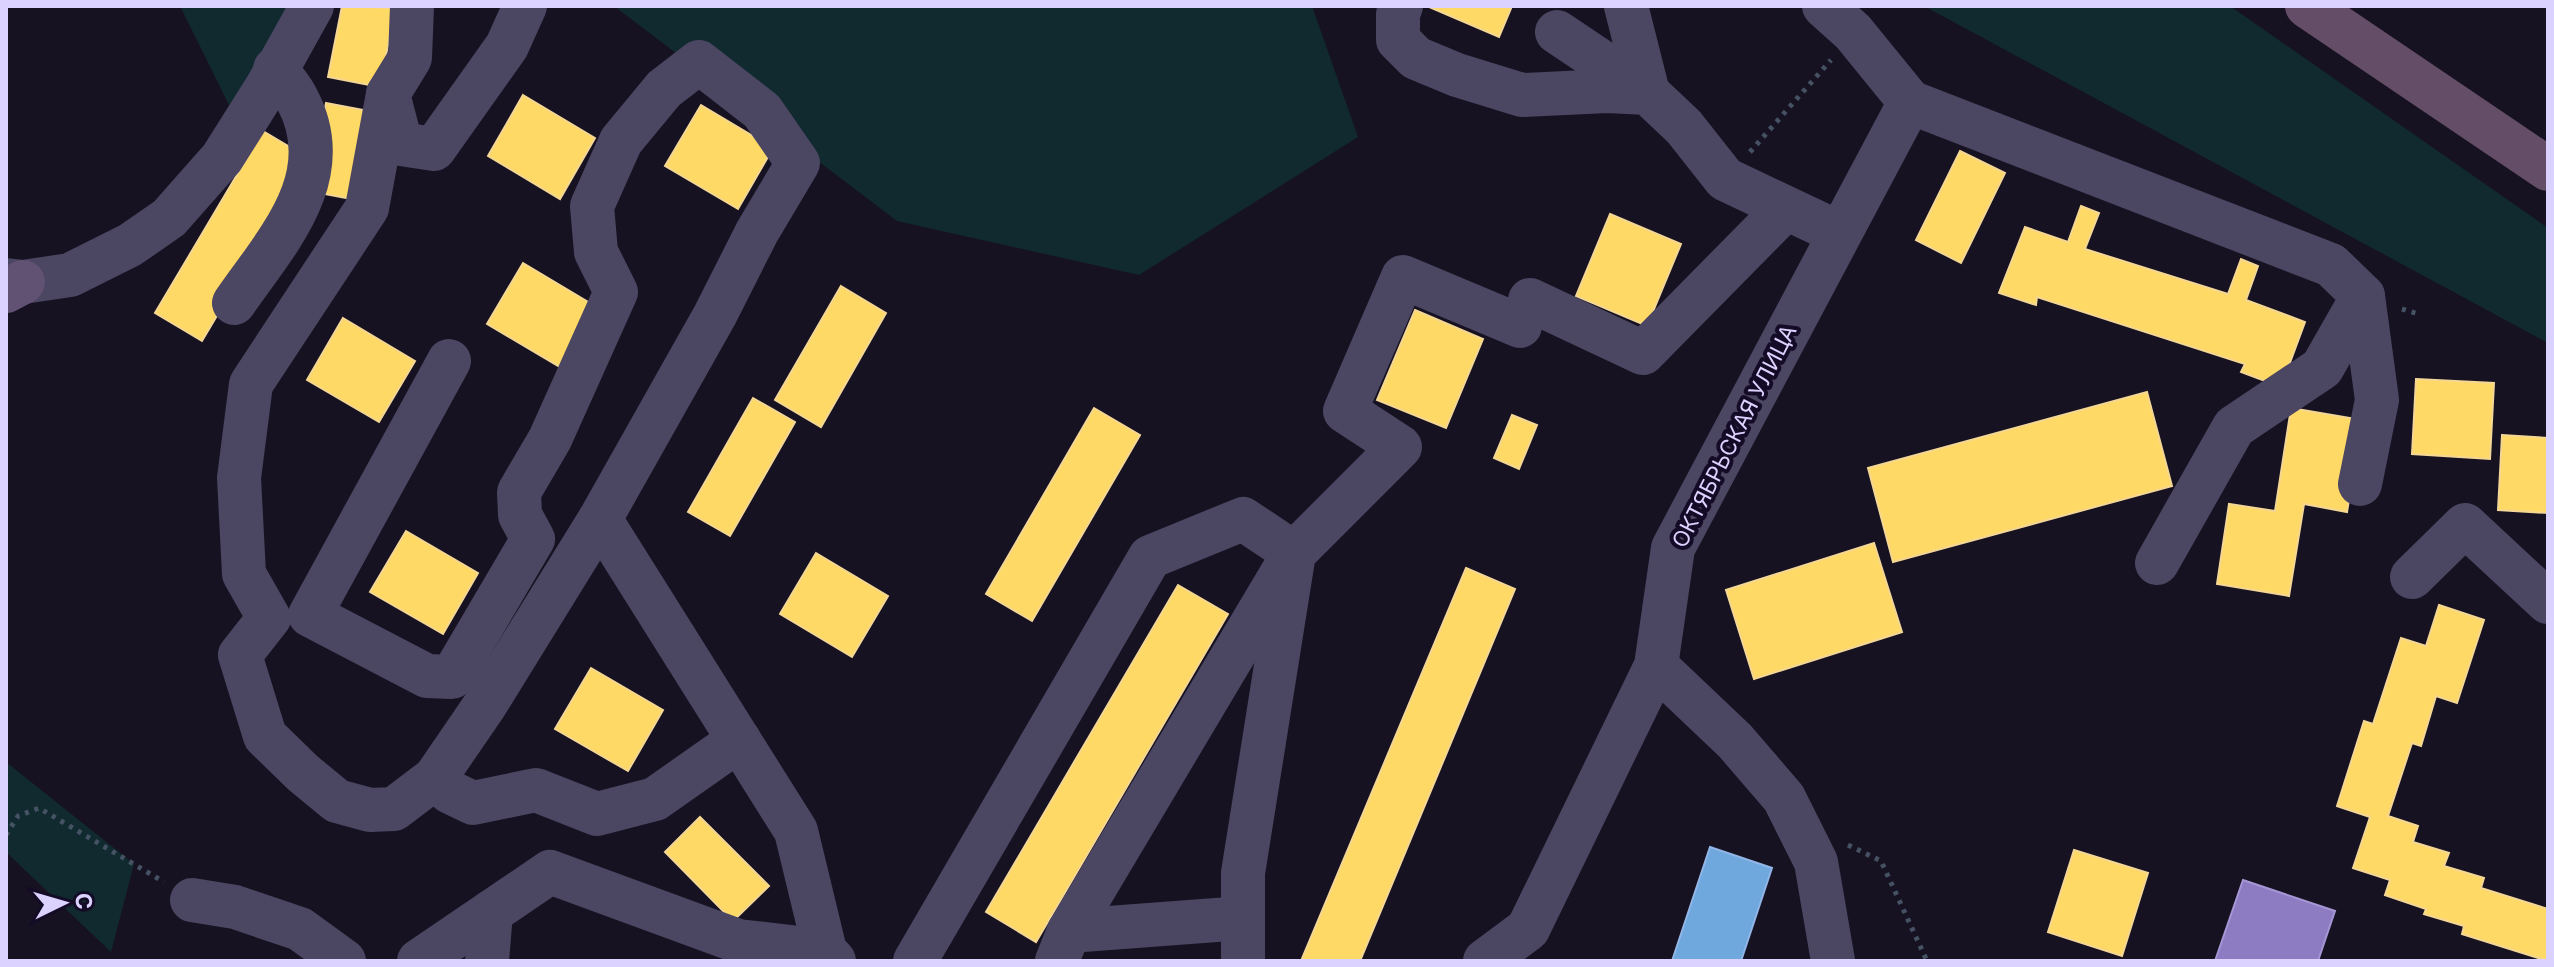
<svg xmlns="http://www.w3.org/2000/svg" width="2554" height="967" font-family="Inter,sans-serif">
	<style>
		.green { fill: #102a2f }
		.homes { fill: #ffd966; stroke: #f4d794; stroke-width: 2 }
		.offices { fill: #8e7cc3; stroke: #a596d5; stroke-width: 2 }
		.schools { fill: #6fa8dc; stroke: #90b5e6; stroke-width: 2 }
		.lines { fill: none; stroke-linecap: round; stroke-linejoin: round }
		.path { stroke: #455264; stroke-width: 5; stroke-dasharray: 4 6; stroke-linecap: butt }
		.minor { stroke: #4b4662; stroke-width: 44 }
		.major { stroke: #615173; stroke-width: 44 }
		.highway { stroke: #644d66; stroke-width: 44 }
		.labels { text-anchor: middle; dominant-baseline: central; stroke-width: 8; stroke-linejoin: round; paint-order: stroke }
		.street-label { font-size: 22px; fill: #dcd2ff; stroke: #140c27 }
	</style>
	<rect width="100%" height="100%" fill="#171221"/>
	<g class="green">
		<path d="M180 6H305L229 105Z"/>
		<path d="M614 6H1312L1358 137 1139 275 897 221Z"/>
		<path d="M1924 6H2230L2548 228V343Z"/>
		<path d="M6 762 134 864 111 952 6 852Z"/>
	</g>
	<g class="homes">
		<path d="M342 6 395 8 380 87 328 77Z"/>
		<path d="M1427 6H1512L1499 37Z"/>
		<path d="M523 95 595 138 560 199 488 156Z"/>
		<path d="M326 103 374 112 357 200 309 191Z"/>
		<path d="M701 105 773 148 738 209 665 166Z"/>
		<path d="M263 131 310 159 202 341 155 313Z"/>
		<path d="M1960 151 2005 173 1961 263 1916 240Z"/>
		<path d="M2081 206 2099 213 2085 249 2228 294 2241 259 2258 266 2246 300 2305 322 2281 387 2241 372 2245 364 2037 297 2036 305 1999 293 2025 227 2068 242Z"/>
		<path d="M1610 214 1681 244 1647 326 1576 296Z"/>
		<path d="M523 263 595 306 560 367 487 324Z"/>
		<path d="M841 286 886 313 821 427 775 400Z"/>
		<path d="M1415 310 1483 339 1446 428 1377 400Z"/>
		<path d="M343 318 415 361 379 422 307 380Z"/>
		<path d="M2416 379 2494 383 2490 459 2412 454Z"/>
		<path d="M2147 392 2172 486 1893 562 1868 468Z"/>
		<path d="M753 398 795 422 730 536 688 512Z"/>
		<path d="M1094 408 1140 435 1032 621 986 594Z"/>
		<path d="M2291 408 2362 420 2347 512 2304 504 2289 596 2217 584 2229 504 2275 511Z"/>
		<path d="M1512 415 1537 425 1519 469 1494 458Z"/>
		<path d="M2502 435 2548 438V513L2498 510Z"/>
		<path d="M406 531 478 573 443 634 370 592Z"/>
		<path d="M1874 543 1902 632 1754 679 1726 590Z"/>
		<path d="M816 553 888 596 852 657 780 614Z"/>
		<path d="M1466 568 1515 589 1360 961H1301Z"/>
		<path d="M1178 585 1228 614 1036 942 986 912Z"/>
		<path d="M2439 605 2484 620 2457 703 2436 696 2421 746 2412 743 2388 816 2418 826 2413 842 2449 853 2444 866 2484 878 2481 888 2548 909V961L2462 934 2464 926 2424 914 2426 909 2385 895 2390 880 2353 868 2370 817 2337 806 2364 721 2373 724 2401 638 2426 646Z"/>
		<path d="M591 668 663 710 628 771 555 729Z"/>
		<path d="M700 817 769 886 733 921 665 852Z"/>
		<path d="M2074 850 2148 873 2122 956 2048 932Z"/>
	</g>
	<path class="offices" d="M2243 880 2335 911 2318 961H2215Z"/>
	<path class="schools" d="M1710 847 1772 868 1741 961H1672Z"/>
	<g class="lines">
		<g class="path">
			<path d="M1750 152 1831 60"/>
			<path d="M2402 309 2418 314"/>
			<path d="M6 835 18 816 39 808 164 882"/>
			<path d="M1848 845 1881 861 1927 961"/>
		</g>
		<g class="minor">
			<path d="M412 6 410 58 388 94 401 144 434 149 507 46 525 6"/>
			<path d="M1401 6 1398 14V40L1416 58 1457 75 1522 95 1607 91 1648 93 1684 127 1725 179 1839 233"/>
			<path d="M1557 32 1648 93 1626 6"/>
			<path d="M388 94 367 208 251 384 239 478 244 574 269 618 240 655 265 736 303 773 337 801 370 810 394 809 435 778"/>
			<path d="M1910 102 2331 265 2363 296 2377 400 2360 484"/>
			<path d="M6 280 23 282 70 275 130 245 169 218 222 158 268 85 312 6"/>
			<path d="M1530 300 1643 353 1785 209"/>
			<path d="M234 303C276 242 339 177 297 99 292 88 283 78 275 69"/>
			<path d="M449 361 310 615 427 676 452 677 533 539 520 515 519 492 550 439 616 292 596 252 592 206 621 141 664 89 699 62 762 111 798 163 757 232 715 315 600 519 796 831 825 951 834 961"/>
			<path d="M600 519 485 705 435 778 450 792 473 803 536 790 597 814 655 799 739 740"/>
			<path d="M2157 563 2234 427 2322 368 2363 296"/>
			<path d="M2412 577 2465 525 2548 602"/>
			<path d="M1656 666 1735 741 1784 798 1816 862 1833 961"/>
			<path d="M192 900 235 907 300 929 344 961"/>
			<path d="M419 961 550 872 738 941 825 951"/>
			<path d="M487 961 491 912"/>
			<path d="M915 961 1150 557 1243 519 1294 553 1069 931"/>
			<path d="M1057 961 1069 931 1243 918"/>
			<path d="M1243 961V873L1294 553 1400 447 1345 411 1403 277 1520 326"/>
			<path d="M1485 961 1528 929 1656 666 1673 548 1910 102 1853 32 1824 6"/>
		</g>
		<path class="major" d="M6 291 23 282"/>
		<path class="highway" d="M2307 6 2548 169"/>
	</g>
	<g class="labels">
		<g class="street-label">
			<text transform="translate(1734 436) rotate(-63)">ОКТЯБРЬСКАЯ УЛИЦА</text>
		</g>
	</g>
	<rect width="2554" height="967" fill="none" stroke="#dcd2ff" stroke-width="16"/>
	<g transform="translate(64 903) rotate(85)" stroke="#140c27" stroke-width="6" paint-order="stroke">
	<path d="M0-6L14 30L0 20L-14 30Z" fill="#dcd2ff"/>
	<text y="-12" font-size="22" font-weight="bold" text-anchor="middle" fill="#dcd2ff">С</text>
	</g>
</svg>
